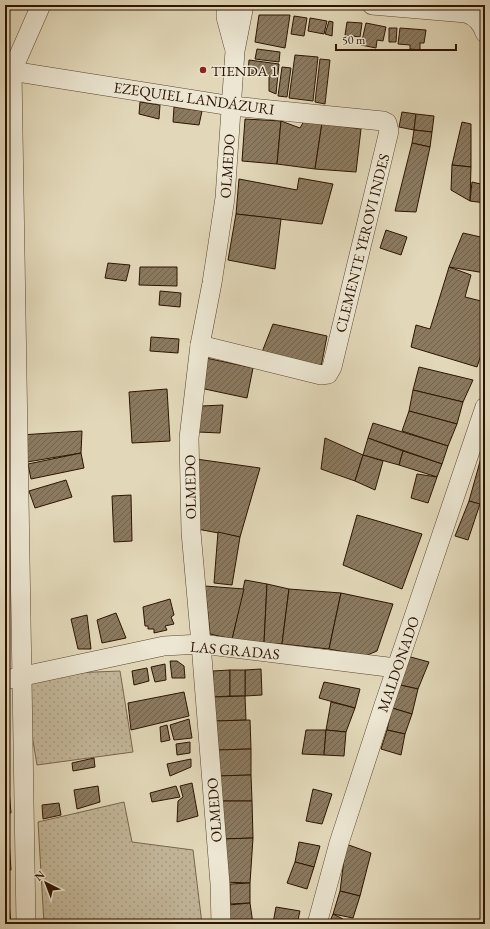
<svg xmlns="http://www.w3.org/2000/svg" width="490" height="929" font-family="'EB Garamond',serif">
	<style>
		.park { fill: url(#park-dots); stroke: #78664d }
		.building { fill: url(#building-hatch); stroke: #2c1400 }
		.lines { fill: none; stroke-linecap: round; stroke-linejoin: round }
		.minor-casing { stroke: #5a452e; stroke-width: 20 }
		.minor { stroke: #ece6d2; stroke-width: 19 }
		.poi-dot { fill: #8f2418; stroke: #ece6d2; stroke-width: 1.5 }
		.labels { text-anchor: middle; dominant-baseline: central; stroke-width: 3; stroke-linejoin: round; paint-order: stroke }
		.poi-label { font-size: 15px; fill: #2c1400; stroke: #ece6d2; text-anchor: start }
		.street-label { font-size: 15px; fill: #2c1400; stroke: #ece6d2 }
	</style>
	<defs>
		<pattern id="park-dots" width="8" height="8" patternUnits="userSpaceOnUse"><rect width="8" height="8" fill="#c3b79a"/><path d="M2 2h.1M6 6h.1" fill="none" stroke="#a89c83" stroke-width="1.8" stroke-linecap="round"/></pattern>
		<pattern id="building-hatch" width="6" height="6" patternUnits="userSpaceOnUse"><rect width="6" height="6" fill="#8b7a60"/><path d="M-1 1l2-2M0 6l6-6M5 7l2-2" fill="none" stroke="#72634d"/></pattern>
	</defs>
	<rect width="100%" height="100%" fill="#e2d8b9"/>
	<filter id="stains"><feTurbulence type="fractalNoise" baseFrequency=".005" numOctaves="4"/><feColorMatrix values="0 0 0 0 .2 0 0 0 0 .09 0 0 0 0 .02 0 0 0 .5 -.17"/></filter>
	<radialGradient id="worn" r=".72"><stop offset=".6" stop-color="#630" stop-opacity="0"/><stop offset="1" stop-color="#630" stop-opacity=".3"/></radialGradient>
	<g class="park">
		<path d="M120 671 133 752 37 765 22 675Z"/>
		<path d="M124 802 132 842 193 850 202 924H44L38 822Z"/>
	</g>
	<g class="building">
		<path d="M259 15H290L285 48 255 42Z"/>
		<path d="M294 16 307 18 304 36 291 34Z"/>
		<path d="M310 18 327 21 324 34 308 31Z"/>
		<path d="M329 21 333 22 332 36 325 34Z"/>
		<path d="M347 22 362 23 360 37 345 35Z"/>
		<path d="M366 23 386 27 383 41 377 40 376 48 361 45Z"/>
		<path d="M389 28H397L396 42H389Z"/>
		<path d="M400 28 426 30 424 43H420V50L410 49V45L398 44Z"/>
		<path d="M257 49 280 52 279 62 255 59Z"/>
		<path d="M295 55 318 57 313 101 289 98Z"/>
		<path d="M320 59 330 60 325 104 315 102Z"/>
		<path d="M249 60 279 64 276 94 269 91V75L248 73Z"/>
		<path d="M282 67 291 68 287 97 278 96Z"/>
		<path d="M140 102 160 105 159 119 139 114Z"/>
		<path d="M174 107 202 111 199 125 173 122Z"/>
		<path d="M402 112 416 114 414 130 399 127Z"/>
		<path d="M416 114 434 116 432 132 414 130Z"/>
		<path d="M245 119 281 121 277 164 242 161Z"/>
		<path d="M281 121 300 128 304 121 322 123 315 169 277 164Z"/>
		<path d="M462 122 471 124V167L452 165Z"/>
		<path d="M322 123 361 129 356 172 315 169Z"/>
		<path d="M414 130 432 132 430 147 412 143Z"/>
		<path d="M412 143 430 147 416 212 395 211Z"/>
		<path d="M452 165 471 167 470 201 451 190Z"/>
		<path d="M299 178 333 184 322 224 236 214 239 179 297 190Z"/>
		<path d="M472 182 485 185V203L470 201Z"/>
		<path d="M236 214 281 219 275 269 228 260Z"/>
		<path d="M386 230 407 237 401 255 380 248Z"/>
		<path d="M463 233 485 238V273L449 267Z"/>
		<path d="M108 263 130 265 126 281 105 278Z"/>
		<path d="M140 267H177V286L139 285Z"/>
		<path d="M449 267 471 275 465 297 485 302V343L477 367 411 347 416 325 430 329Z"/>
		<path d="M160 291 181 293 180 307 159 305Z"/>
		<path d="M273 324 327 336 321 367 262 352Z"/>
		<path d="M151 337 179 339 178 353 150 351Z"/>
		<path d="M206 358 253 368 247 398 200 388Z"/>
		<path d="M419 367 473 380 463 402 413 390Z"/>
		<path d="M167 389 170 441 132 443 129 392Z"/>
		<path d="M413 390 463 402 457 424 409 411Z"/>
		<path d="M223 405 220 433 198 432 202 406Z"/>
		<path d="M409 411 457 424 448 446 402 431Z"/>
		<path d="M373 423 448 446 442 464 368 438Z"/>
		<path d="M82 431 81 453 21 463 20 435Z"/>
		<path d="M325 438 363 455 355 481 321 469Z"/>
		<path d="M368 438 403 451 399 465 363 455Z"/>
		<path d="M403 451 442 464 437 477 399 465Z"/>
		<path d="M81 453 84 468 31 479 28 464Z"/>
		<path d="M363 455 383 461 375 490 355 481Z"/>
		<path d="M481 458 485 459V506L469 501Z"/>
		<path d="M196 459 260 468 240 537 197 529Z"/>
		<path d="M417 474 437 477 428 503 411 498Z"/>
		<path d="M66 480 72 497 35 508 29 491Z"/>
		<path d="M131 495 132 541 114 542 112 496Z"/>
		<path d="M469 501 480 504 468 540 455 536Z"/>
		<path d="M357 515 422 534 402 589 343 565Z"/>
		<path d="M218 532 240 537 232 585 214 583Z"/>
		<path d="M245 580 267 584 264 643 232 639Z"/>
		<path d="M267 584 289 589 282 644 264 643Z"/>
		<path d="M205 586 244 589 232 639 210 634Z"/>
		<path d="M289 589 341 593 329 649 282 644Z"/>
		<path d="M341 593 393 604 377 651 365 656 329 649Z"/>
		<path d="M170 599 174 615 171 617 174 624 165 626 167 630 154 633V629H148V626H145L143 607Z"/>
		<path d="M116 613 126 638 102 643 97 620Z"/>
		<path d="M87 615 91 649H78L71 619Z"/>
		<path d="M5 624H6L8 664H5Z"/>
		<path d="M407 656 429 662 418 689 400 685Z"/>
		<path d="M170 661H177L184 666 185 678H172Z"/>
		<path d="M165 664 166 680 155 682 151 667Z"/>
		<path d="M147 668 149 681 134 685 132 671Z"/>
		<path d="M261 669 262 695 245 696V670Z"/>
		<path d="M230 670V696L214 697 213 671Z"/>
		<rect x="230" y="670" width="15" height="26"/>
		<path d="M324 682 360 689 355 708 319 698Z"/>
		<path d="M400 685 418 689 412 714 392 708Z"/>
		<path d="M184 692 189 716 131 730 128 703Z"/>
		<path d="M245 696 246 720 215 721 214 697Z"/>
		<path d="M331 702 355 708 346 732 326 730Z"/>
		<path d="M392 708 412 714 405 734 387 730Z"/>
		<path d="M5 714H6L7 732H5Z"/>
		<path d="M189 719 192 738 174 740 170 725Z"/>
		<path d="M250 720 251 749 215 750V721Z"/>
		<path d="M167 725 170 740 161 742 160 727Z"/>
		<path d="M306 730H326L324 755 302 754Z"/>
		<path d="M326 730 346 732 344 756 324 755Z"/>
		<path d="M387 730 405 734 401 755 381 749Z"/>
		<path d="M190 742V753L177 755 176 744Z"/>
		<path d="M251 749V775L216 776 215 750Z"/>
		<path d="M5 750 8 768 5 769Z"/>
		<path d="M94 758 95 767 73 771 72 763Z"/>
		<path d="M191 759V767L170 776 167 764Z"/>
		<path d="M8 768 9 790 5 791V769Z"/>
		<path d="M251 775 252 801H219L216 776Z"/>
		<path d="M192 783 198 816 177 822 178 801 183 797 180 786Z"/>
		<path d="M98 786 100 802 77 809 74 790Z"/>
		<path d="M176 786 180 797 152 802 150 793Z"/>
		<path d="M313 789 332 794 322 824 306 821Z"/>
		<path d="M9 790 11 813 5 814V791Z"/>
		<path d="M219 801H252L253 838 221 839Z"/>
		<path d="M59 803 61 815 43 819 42 805Z"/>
		<path d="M253 838 250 883 223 882 221 839Z"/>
		<path d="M5 839H9L11 870H5Z"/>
		<path d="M299 842 320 846 314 867 295 862Z"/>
		<path d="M346 844 371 853 360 896 340 891Z"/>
		<path d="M295 862 314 867 307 889 287 883Z"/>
		<path d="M5 878H7L10 914H5Z"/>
		<path d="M250 883V903L230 904V884Z"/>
		<path d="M340 891 360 896 353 918 333 914Z"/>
		<path d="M250 903 253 924H231L229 905Z"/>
		<path d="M276 907 300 911 297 924 273 923Z"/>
		<path d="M5 914H10L11 924H5Z"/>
		<path d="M333 914 343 919 341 924H329Z"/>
	</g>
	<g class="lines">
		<g class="minor-casing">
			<g id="minor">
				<path d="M226 5V17L234 47"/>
				<path d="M372 5 466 13C475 16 482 23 485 33"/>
				<path d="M5 70 232 106 383 121 387 123 389 131 332 367 328 374 321 375 200 345"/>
				<path d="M5 680 164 646 201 644 396 668"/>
				<path d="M26 924 12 71 41 5"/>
				<path d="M221 924 220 884 201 644 191 532 189 438 200 345 212 283 225 198 235 51 244 5"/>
				<path d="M317 924 339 843 384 705 485 407"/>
			</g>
		</g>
		<use href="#minor" class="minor"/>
	</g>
	<circle class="poi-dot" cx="203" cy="70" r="4"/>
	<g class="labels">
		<g class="poi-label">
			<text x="211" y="70">TIENDA 1</text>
		</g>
		<g class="street-label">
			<text transform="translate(194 98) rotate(8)">EZEQUIEL LANDÁZURI</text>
			<text transform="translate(227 166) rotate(-86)">OLMEDO</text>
			<text transform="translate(362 243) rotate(-76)">CLEMENTE YEROVI INDES</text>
			<text transform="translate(190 487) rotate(-91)">OLMEDO</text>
			<text transform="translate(235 650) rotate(5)">LAS GRADAS</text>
			<text transform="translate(398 664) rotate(-71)">MALDONADO</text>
			<text transform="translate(214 810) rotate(-94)">OLMEDO</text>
		</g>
	</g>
	<rect width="490" height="929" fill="none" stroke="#e2d8b9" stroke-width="20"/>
	<rect x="6" y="6" width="478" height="917" fill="none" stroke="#2c1400" stroke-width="2"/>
	<rect x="10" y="10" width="470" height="909" fill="none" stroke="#2c1400"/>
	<g transform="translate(46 883) rotate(318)" stroke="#ece6d2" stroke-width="3" paint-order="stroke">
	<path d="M0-3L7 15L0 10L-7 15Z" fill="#2c1400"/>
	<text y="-6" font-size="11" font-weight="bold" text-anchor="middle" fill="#2c1400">N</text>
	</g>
	<path d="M336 44v6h120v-6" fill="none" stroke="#2c1400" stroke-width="2"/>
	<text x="342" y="44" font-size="12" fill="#2c1400" stroke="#ece6d2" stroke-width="3" paint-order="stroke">50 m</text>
	<rect width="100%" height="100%" filter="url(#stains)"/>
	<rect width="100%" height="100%" fill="url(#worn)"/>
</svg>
